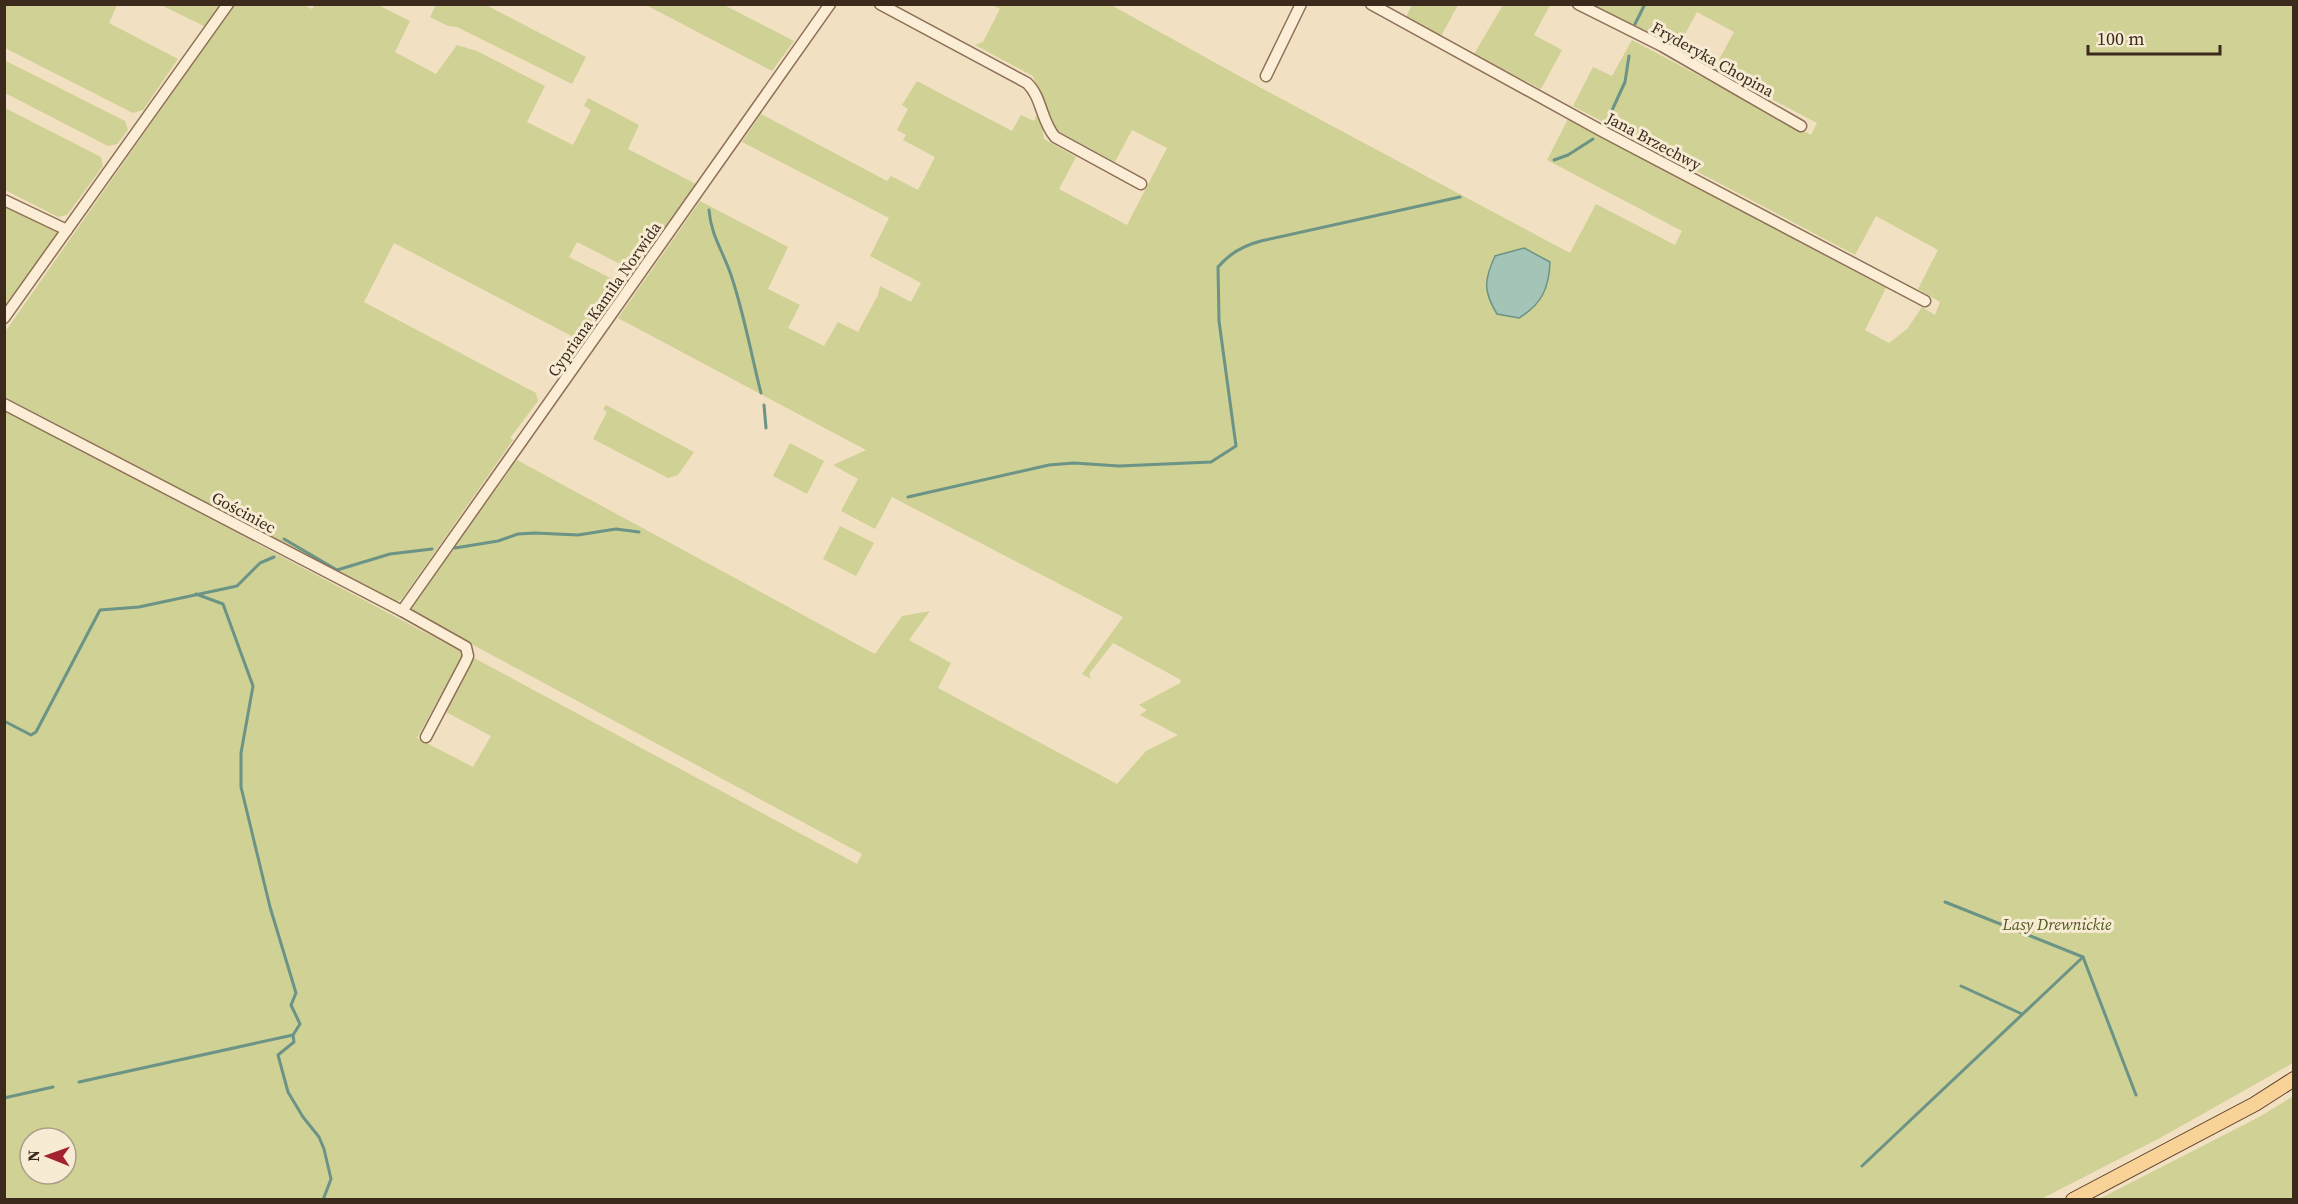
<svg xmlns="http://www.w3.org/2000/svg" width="2298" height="1204" font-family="'Source Serif 4',serif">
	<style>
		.green { fill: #cfd195; fill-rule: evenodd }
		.water { fill: #a5c4b8; stroke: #6b9386; stroke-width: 1.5 }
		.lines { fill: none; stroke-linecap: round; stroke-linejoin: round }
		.stream { stroke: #6b9386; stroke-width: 3 }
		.minor-casing { stroke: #8d7057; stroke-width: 13 }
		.major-casing { stroke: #5b3e2c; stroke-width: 16 }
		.minor { stroke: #fceed6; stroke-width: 10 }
		.major { stroke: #f8d297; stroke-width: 14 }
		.labels { text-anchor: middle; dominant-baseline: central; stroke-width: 6; stroke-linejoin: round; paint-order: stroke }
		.street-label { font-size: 16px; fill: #3c2a1d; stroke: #f8ebd3 }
		.park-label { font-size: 16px; font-style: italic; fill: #505a22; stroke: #f8ebd3 }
	</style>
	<rect width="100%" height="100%" fill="#f2e0c2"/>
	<g class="green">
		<path d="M4 5H117L109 23 178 59 143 110 133 113 5 48Z"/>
		<path d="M161 5H223L206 27Z"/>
		<path d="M234 5H304L312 9 315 5H378L410 21 395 52 436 74 457 45 477 51 545 86 527 122 573 145 591 110 584 106 588 98 639 125 628 149 696 184 634 271 577 242 569 257 624 285 583 342 394 243 364 302 536 393 538 401 510 438 513 440 402 599 396 602 5 397V332Z"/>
		<path d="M436 5H486L586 57 572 84 457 27 448 26 430 17Z"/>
		<path d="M646 5H724L794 41 772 71Z"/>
		<path d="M992 5H1111L1250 82 1570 253 1596 204 1675 245 1682 231 1547 160 1568 119 1886 288 1865 330 1889 343 1907 329 1922 307 1935 315 1940 302 1918 289 1938 250 1876 216 1855 255 1573 106 1593 67 1612 76 1632 40 1811 135 1817 123 1714 69 1734 32 1697 12 1677 49 1593 5H2293V1063L2160 1138 2041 1199H5L4 410 464 653 417 738 473 767 491 736 446 712 474 658 857 864 862 854 412 612V605L517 460 875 654 902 616 930 611 909 640 951 663 938 688 1117 784 1146 751 1178 735 1140 715 1147 710 1139 705 1180 683 1181 680 1113 643 1089 674 1091 679 1082 674 1123 617 892 497 875 529 841 511 858 479 833 465 866 450 618 318 700 201 788 247 768 289 800 305 788 328 824 346 838 322 858 332 878 295 880 286 911 302 921 283 870 256 889 218 742 142 761 114 887 181 891 176 918 190 935 157 903 140 906 135 897 130 908 109 902 105 917 81 1012 131 1021 115 1034 121 1037 115 1041 120 1044 139 1076 157 1059 189 1127 225 1167 148 1132 130 1115 162 1056 130 1049 118 1033 76 975 45 983 42 1000 9ZM30 1138H66V1174H30Z"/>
		<path d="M1412 5H1458L1441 36 1406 17Z"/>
		<path d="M1503 5H1550L1534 35 1562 50 1541 89 1474 54Z"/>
		<path d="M4 60 125 121 128 130 117 144 108 146 5 93Z"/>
		<path d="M5 108 101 157 103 166 67 215 58 217 5 190Z"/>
		<path d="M5 206 58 233 5 311Z"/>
		<path d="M606 405 694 452 678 475 668 478 593 439 607 412 603 409Z"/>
		<path d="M790 443 824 461 807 494 773 476Z"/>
		<path d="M840 526 874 543 856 576 823 559Z"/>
		<path d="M2293 1096V1199H2099L2261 1116Z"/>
	</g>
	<path class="water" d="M1524 248 1550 262C1549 288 1542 304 1519 318L1497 314C1483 291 1484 280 1495 256Z"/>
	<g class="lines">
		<g class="stream">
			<path d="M1635 24 1645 4"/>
			<path d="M1608 119 1625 82 1629 56"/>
			<path d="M1554 160 1568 155 1593 139"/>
			<path d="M709 210C711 236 723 251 731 275 744 313 751 354 761 393"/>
			<path d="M764 405 766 428"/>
			<path d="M908 497 1049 465 1074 463 1119 466 1211 462 1236 446 1219 321 1218 267C1230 253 1243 246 1261 241L1460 197"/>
			<path d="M284 539 337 570 390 554 432 549"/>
			<path d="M455 548 498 541 518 534 535 533 578 535 616 529 639 532"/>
			<path d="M196 594 223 604 253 686 241 753V787L270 907 296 993 291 1005 300 1024 293 1035 294 1042 278 1055 288 1092 303 1117 319 1137 324 1149 331 1179 323 1200"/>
			<path d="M4 721 31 735 36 732 100 610 139 607 237 586 260 563 274 557"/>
			<path d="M1945 902 2083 957 2136 1095"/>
			<path d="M1961 986 2022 1014"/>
			<path d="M79 1082 293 1035"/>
			<path d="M4 1098 53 1087"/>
			<path d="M1862 1166 2083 957"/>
		</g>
		<g class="minor-casing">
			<g id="minor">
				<path d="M880 4 1027 83C1042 97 1041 121 1055 137L1141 184"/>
				<path d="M1371 4 1602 131 1925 301"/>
				<path d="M1578 4 1662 46 1801 126"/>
				<path d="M1266 76 1301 4"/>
				<path d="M4 200 67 230"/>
				<path d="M4 318 228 4"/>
				<path d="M4 404 402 611 466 647 468 656 466 661 426 737"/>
				<path d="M402 611 830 4"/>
			</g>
		</g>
		<g class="major-casing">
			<path id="major" d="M2073 1200 2255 1104 2294 1079"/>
		</g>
		<use href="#minor" class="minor"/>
		<use href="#major" class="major"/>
	</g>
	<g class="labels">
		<g class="street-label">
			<text transform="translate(1713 59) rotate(29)">Fryderyka Chopina</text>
			<text transform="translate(1654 141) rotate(28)">Jana Brzechwy</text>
			<text transform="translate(604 299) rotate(-55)">Cypriana Kamila Norwida</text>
			<text transform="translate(244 512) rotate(28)">Gościniec</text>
		</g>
		<g class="park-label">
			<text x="2057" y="924">Lasy Drewnickie</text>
		</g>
	</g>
	<rect width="2298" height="1204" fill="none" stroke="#3c2a1d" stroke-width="12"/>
	<g transform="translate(48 1156) rotate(271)"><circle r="28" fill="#f8ebd3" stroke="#ad9e8a" stroke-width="1.5"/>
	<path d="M0-4.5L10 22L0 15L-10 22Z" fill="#a2222d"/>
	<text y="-9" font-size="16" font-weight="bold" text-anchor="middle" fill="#3c2a1d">N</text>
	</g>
	<path d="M2088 45v9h132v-9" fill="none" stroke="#3c2a1d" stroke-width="3"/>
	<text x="2097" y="45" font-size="18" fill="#3c2a1d" stroke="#f8ebd3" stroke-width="4.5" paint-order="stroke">100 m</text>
</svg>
